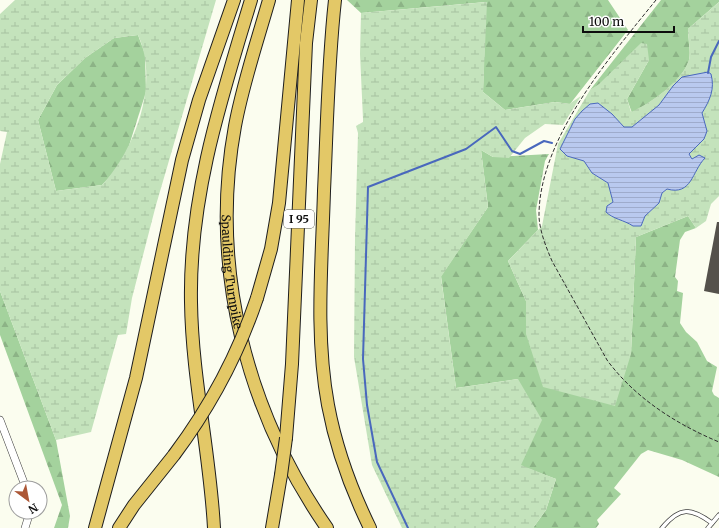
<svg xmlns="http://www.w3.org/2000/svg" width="719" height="528" font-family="Merriweather,serif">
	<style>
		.forest { fill: url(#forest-firs) }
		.wetland { fill: url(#wetland-marsh); fill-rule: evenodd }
		.water { fill: url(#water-rules); stroke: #4968bd }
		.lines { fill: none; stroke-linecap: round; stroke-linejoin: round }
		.stream { stroke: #4968bd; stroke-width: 2 }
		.building { fill: #54514b }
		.lane-casing { stroke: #404040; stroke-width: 5 }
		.street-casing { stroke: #404040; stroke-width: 8 }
		.highway-casing { stroke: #1e1e1e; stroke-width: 14 }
		.path { stroke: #2f2f2f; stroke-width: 1; stroke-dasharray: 4 2; stroke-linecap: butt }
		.lane { stroke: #fff; stroke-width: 3.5 }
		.street { stroke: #fff; stroke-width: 7 }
		.highway { stroke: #e3c867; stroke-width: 12 }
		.highway-bridge-casing { stroke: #1e1e1e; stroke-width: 14; stroke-linecap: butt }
		.highway-bridge { stroke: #e3c867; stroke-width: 12 }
		.labels { text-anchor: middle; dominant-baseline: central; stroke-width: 4; stroke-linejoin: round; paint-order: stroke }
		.shield { fill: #fff; stroke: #565656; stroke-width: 1 }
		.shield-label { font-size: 11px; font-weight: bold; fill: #0d0d0d }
		.street-label { font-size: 12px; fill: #0d0d0d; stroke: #fff }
	</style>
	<defs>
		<pattern id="forest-firs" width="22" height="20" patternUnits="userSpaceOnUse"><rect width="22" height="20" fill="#a4d29d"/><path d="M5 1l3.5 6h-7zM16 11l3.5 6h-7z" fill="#8cb386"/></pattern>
		<pattern id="wetland-marsh" width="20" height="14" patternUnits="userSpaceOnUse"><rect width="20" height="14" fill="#c4e3bc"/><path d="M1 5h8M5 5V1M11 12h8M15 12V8" fill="none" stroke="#a7c2a0"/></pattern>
		<pattern id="water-rules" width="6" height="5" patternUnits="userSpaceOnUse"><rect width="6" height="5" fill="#b9c9ef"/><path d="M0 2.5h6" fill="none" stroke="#9eabcc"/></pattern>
	</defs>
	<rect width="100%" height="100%" fill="#fbfdef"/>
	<g class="forest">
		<path d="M347 0H608L628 30 570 104 555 102 505 110 483 92 486 2 361 13Z"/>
		<path d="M661 0H719V2L688 29C688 38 691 52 689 60 682 83 651 102 632 113L627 99 649 60 590 90Z"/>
		<path d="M138 35 145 54 146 92 127 152 116 170 102 185 56 191 38 120 57 85 85 58 114 38Z"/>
		<path d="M481 150 493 157 549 154 545 161 536 210 538 230 508 261 526 301V334L631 354 636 237 688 216 696 228 685 232 680 240 675 277 678 281 677 291 683 293 680 323 686 332 697 342 707 361 717 367 712 391 714 395 719 398V477L682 460 648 450 641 454 614 488 621 494 597 520 599 524 596 528H533L546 510 556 479 521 466 518 379 456 388 441 276 488 207Z"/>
		<path d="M0 291 56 440 70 516 68 528H54L62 505 0 335Z"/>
	</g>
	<g class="wetland">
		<path d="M15 0H216L156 205 132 298 126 334 118 335 91 432 56 440 0 291V164L7 132 0 131V14ZM138 35C160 83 135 149 102 185L56 191 38 120 57 85 85 58 114 38Z"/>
		<path d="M487 2 483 92 505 110 555 102 569 104 581 96 563 125 545 124 525 138 509 158 493 157 481 150 488 207 441 277 456 388 518 379 542 420 521 465 556 479 546 510 533 528H402L372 465 354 357 355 239 358 133 356 126 363 122V119L360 54 361 13Z"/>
		<path d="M719 2V196L711 204 706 221 696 228 688 216 636 237 631 354 615 406 543 387 526 334V301L508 261 542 226 558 144 590 90 599 84 641 43 647 44 649 60 627 99 631 112C650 104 682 81 689 60 691 52 688 38 688 29ZM708 73 707 101 702 113 704 139 689 154 692 159 705 158 662 193 659 203 645 216 641 226H633L626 221 610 216 613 202 608 183 592 173 584 161 567 156 560 149 575 119 618 121 624 127H632L659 105 673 86 696 75Z"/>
	</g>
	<path class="water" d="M708 72 711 74C715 89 710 100 702 113L707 131 704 139 689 154 692 159 699 155 705 158C692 171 692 196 667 189L662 193 659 203 645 216 641 226H633C624 220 613 219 606 212L607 206 613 202 608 183 592 173 584 161 567 156 560 149 575 119 582 111 590 104 598 103 612 114 624 127H632L659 105 673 86 682 77Z"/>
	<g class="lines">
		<g class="stream">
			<path d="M708 73 711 57 719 41"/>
			<path d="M408 528 377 462 367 405 363 359 368 187 466 149 496 127 512 151 520 154 544 141 552 143"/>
		</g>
	</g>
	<path class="building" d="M717 222H719V294L704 291Z"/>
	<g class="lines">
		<g class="lane-casing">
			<g id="lane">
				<path d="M662 528C680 506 691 508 712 523"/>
				<path d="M708 528 719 515"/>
			</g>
		</g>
		<g class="street-casing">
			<g id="street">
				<path d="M0 420 26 488"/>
				<path d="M25 528 30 512"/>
			</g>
		</g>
		<g class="highway-casing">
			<g id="highway">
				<path id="s1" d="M269 0C257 42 243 83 235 126 209 267 246 411 327 528"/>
				<path d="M335 0C328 63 327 127 324 191 322 262 315 335 328 405 336 448 351 489 370 528"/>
				<path d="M257 298 271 249 279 203 298 0"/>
				<path d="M286 438 292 364 306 43 311 0"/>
				<path d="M95 528 136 378 182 160 199 100 234 0"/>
				<path d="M119 528 134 505 174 455"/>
				<path d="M214 528C210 452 192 378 191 302 189 197 221 99 251 0"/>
				<path d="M272 528 281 475"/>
			</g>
		</g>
		<path class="path" d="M656 0C610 57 538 140 539 217 540 232 546 247 552 261L607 360C635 398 676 424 719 442"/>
		<use href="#lane" class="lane"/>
		<use href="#street" class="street"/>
		<use href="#highway" class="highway"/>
		<g class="highway-bridge-casing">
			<g id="highway-bridge">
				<path d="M174 455C210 407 238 355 257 298"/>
				<path d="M281 475 286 438"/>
			</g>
		</g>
		<use href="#highway-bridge" class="highway-bridge"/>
	</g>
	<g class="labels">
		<rect class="shield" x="284" y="210" width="30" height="18" rx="3"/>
		<g class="shield-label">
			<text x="299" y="219">I 95</text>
		</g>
		<g class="street-label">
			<text stroke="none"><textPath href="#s1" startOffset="277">Spaulding Turnpike</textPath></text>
		</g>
	</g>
	<g transform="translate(28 500) rotate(148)"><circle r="19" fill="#ffffff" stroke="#9e9e9e"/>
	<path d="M0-3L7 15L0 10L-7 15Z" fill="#ac5736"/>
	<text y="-6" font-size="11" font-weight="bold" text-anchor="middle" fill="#0d0d0d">N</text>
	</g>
	<path d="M583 26v6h91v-6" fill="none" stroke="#0d0d0d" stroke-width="2"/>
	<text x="589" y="26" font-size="12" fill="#0d0d0d" stroke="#ffffff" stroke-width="3" paint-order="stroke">100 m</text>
</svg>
